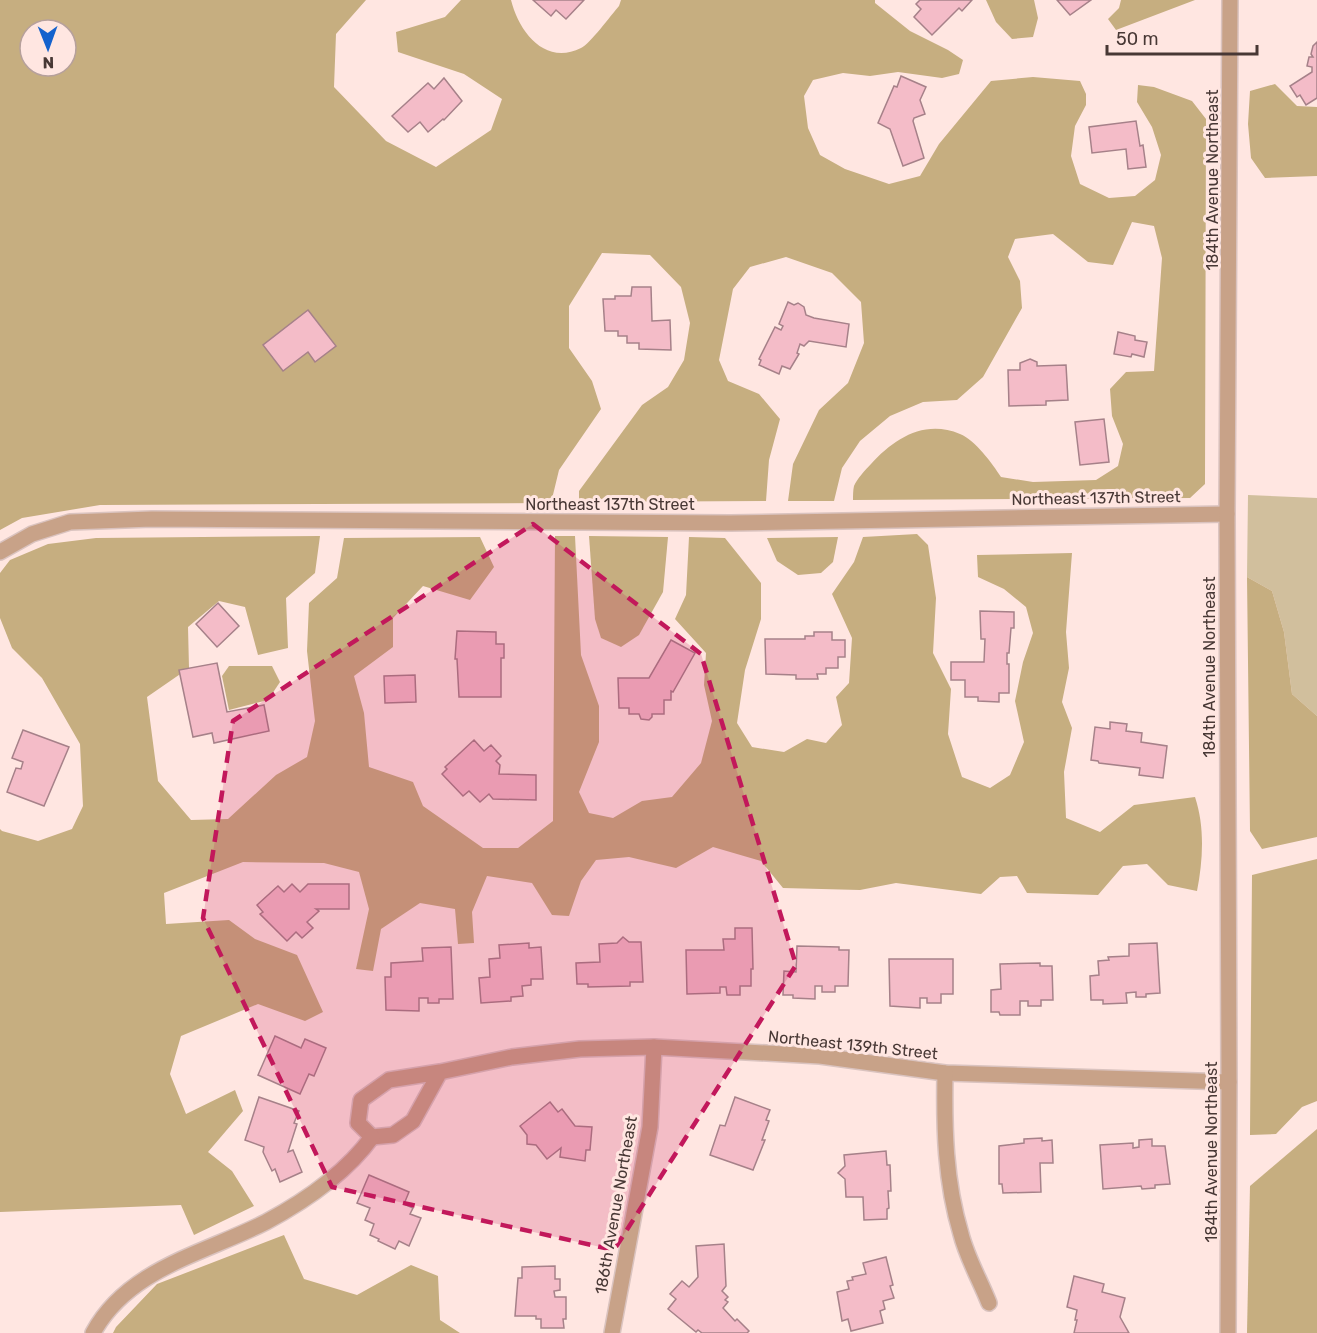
<svg xmlns="http://www.w3.org/2000/svg" width="1317" height="1333" font-family="Rubik,sans-serif">
	<style>
		.green { fill: #d1bf9d }
		.forest { fill: #c6ae80; fill-rule: evenodd }
		.building { fill: #f4bcc8; stroke: #a68189; stroke-width: 1.5 }
		.lines { fill: none; stroke-linecap: round; stroke-linejoin: round }
		.minor-casing { stroke: #dac3bf; stroke-width: 18 }
		.minor { stroke: #c8a288; stroke-width: 15 }
		.marked { fill: #c2185b; fill-opacity: 0.2; stroke: #c2185b; stroke-width: 4.5; stroke-dasharray: 12 8; stroke-linejoin: round }
		.labels { text-anchor: middle; dominant-baseline: central; stroke-width: 6; stroke-linejoin: round; paint-order: stroke }
		.street-label { font-size: 16px; fill: #483835; stroke: #ffe6e1 }
	</style>
	<rect width="100%" height="100%" fill="#ffe6e1"/>
	<path class="green" d="M1248 495 1317 498V716L1292 694 1284 632 1272 591 1247 577Z"/>
	<g class="forest">
		<path d="M0 0H366L336 34 334 87 386 141 436 167 491 130 502 99 464 74 398 52 396 32 445 17 461 0H511C519 32 545 66 581 48 590 44 611 15 619 6L621 0H875V3L910 31 948 50 963 60 959 74 942 78 898 72 870 76 843 73 813 80 804 96 808 128 820 155 845 169 889 184 920 176 939 144 991 81 1033 77 1080 81 1086 94V105L1075 126 1071 156 1080 184 1109 198 1135 196 1155 180 1161 155 1152 127 1137 102 1138 85 1154 87 1192 101 1206 119 1205 484 1190 498 853 500C853 496 853 490 854 486 857 479 865 470 871 464 894 439 924 419 960 434 975 440 992 463 1001 477L1033 482 1096 480 1118 466 1123 444 1112 416 1110 389 1126 372 1154 371 1162 258 1154 226 1132 222 1113 265 1088 262 1053 234 1015 239 1008 257 1020 281 1022 308 983 377 957 400 923 402 890 416 860 441 842 468 834 501H788L793 464 819 410 848 383 864 343 861 302 832 273 786 257 750 267 733 289 719 360 728 381 759 394 780 419 769 460 766 501 579 502V491L642 405 668 387 684 360 690 323 681 287 650 255 602 253 569 306V348L592 381 601 409 559 470 551 503 100 505 22 518 0 530ZM30 30H66V66H30Z"/>
		<path d="M986 0H1034L1038 18 1033 37 1012 39 996 22Z"/>
		<path d="M1121 0H1195L1116 30 1108 19 1119 8Z"/>
		<path d="M1275 84 1297 106 1317 107V176L1265 178 1251 158 1248 124 1250 91Z"/>
		<path d="M917 534 928 545 936 598 933 653 951 689 948 734 962 777 990 788 1010 775 1024 742 1015 701 1023 662 1033 633 1026 607 1004 589 978 577 977 555 1072 553 1066 632 1069 668 1062 702 1072 728 1064 772 1066 818 1100 832 1134 805 1195 797C1205 827 1203 860 1197 891L1168 885 1147 864 1123 866 1098 895 1027 893 1017 876 1000 877 981 894 896 883 860 890 783 888 761 861 713 847 676 868 629 857 596 860 581 881 569 916 552 915 532 883 487 876 472 912 474 943 458 944 455 909 420 903 381 929 373 971 356 969 369 909 359 872 324 863 243 862 164 893 166 924 229 920 255 939 297 955 323 1012 305 1021 258 1004 181 1036 170 1074 186 1114 235 1090 243 1111 208 1152 232 1171 254 1206 194 1235 181 1205 0 1212V829L2 831 38 841 72 829 83 806 80 744 42 678 12 648 0 618V573L10 560 48 544 96 538 320 536 315 573 286 598 288 648 258 655 245 607 219 601 188 627 189 668 147 697 158 781 191 820 228 819 276 775 307 757 315 721 307 651 309 603 337 578 344 538 480 537 494 567 470 600 423 586 393 618V647L354 676 364 713 369 767 413 782 423 806 483 848H518L553 821 555 536H575L581 655 599 706V742L579 792 589 813 613 818 642 801 672 797 701 763 712 721 704 685 706 653 675 619 686 595 689 537 725 538 761 583V619L745 670 737 723 752 747 784 752 807 739 826 743 842 725 836 697 849 683 852 638 832 594 854 562 863 537Z"/>
		<path d="M589 536 668 537 663 592 639 635 621 647 601 638 595 619Z"/>
		<path d="M838 537 833 562 821 573 798 575 777 561 767 538Z"/>
		<path d="M1247 577 1272 591 1284 632 1292 694 1317 716V837L1262 849 1250 831Z"/>
		<path d="M229 666H272L280 682 268 700 229 710 222 676Z"/>
		<path d="M1317 859V1101L1302 1107 1276 1134 1250 1135 1252 875Z"/>
		<path d="M1317 1129V1333H1247L1250 1186Z"/>
		<path d="M284 1235 304 1279 357 1295 411 1265 438 1276 440 1320 460 1333H113L116 1327 157 1284Z"/>
	</g>
	<g class="building">
		<path d="M533 0H584L566 19 556 10 551 16Z"/>
		<path d="M920 0H972L962 11 959 8 932 35 914 17 921 9 916 4Z"/>
		<path d="M1057 0H1091L1070 15Z"/>
		<path d="M1317 42V98L1306 105 1300 95 1297 97 1290 86 1312 72V67L1307 66 1309 57H1313L1311 54 1313 46Z"/>
		<path d="M901 76 926 87 920 100 925 114 914 118 913 121 924 158 903 166 890 129 878 123 894 86 897 87Z"/>
		<path d="M444 78 462 101 444 120 443 119 428 132 420 122 408 132 392 116 428 83 434 89Z"/>
		<path d="M1136 121 1140 146 1143 145 1146 167 1128 169 1126 149 1092 153 1089 127Z"/>
		<path d="M632 287H651L652 321 670 320 671 350 639 349V343H627V336H618V331H605L603 299H615V296H631Z"/>
		<path d="M788 302 794 305 798 303 804 307 806 315 814 318 849 324 846 347 809 341 804 346 800 344 797 353 799 354 790 369 782 366 779 374 759 365 761 360 759 359 775 327 781 330 783 326 779 324Z"/>
		<path d="M308 310 336 346 315 362 308 352 283 371 263 345Z"/>
		<path d="M1118 332 1135 336V340L1147 342 1144 357 1132 354 1131 357 1114 354Z"/>
		<path d="M1030 359 1037 362V366L1066 365 1068 400 1046 401V405L1009 406 1008 370H1020V363Z"/>
		<path d="M1104 419 1109 462 1080 465 1075 422Z"/>
		<path d="M218 603 239 626 217 647 196 624Z"/>
		<path d="M980 611 1014 612V628H1011L1009 653H1007V664H1009V693H999V702L978 701V697H965V680H951V662H984L985 639H981Z"/>
		<path d="M457 631 496 632V644H504V658H501V697H459L457 659H455Z"/>
		<path d="M814 632H832V640H845V657H838V668H826V674H817L818 679H796V675L766 674 765 639H805V636H814Z"/>
		<path d="M671 640 695 653 673 692 671 691V700H664V714H652V717L649 720 641 719 639 714H629V708H619L618 678H649Z"/>
		<path d="M217 663 227 712 264 705 269 731 214 743 212 733 193 737 179 670Z"/>
		<path d="M415 675 416 702 385 703 384 676Z"/>
		<path d="M1110 722 1127 724 1126 731 1142 733 1141 742 1167 746 1163 778 1139 775 1140 768 1099 763 1098 761 1091 760 1095 727 1110 729Z"/>
		<path d="M23 730 69 747 44 806 7 792 16 768 21 769 23 762 12 758Z"/>
		<path d="M474 740 484 751 491 745 501 756 496 761 500 765 499 774 536 775V800L493 799 489 794 480 802 469 791 463 796 442 774 447 769 445 767Z"/>
		<path d="M292 884 300 892 308 884H349V909H316L319 911 307 922 313 928 302 938 296 932 287 941 260 914 263 912 257 905 278 886 284 892Z"/>
		<path d="M735 928H752L753 969H751V986H740V995H727L726 987H720V993L687 994 686 950H724L723 939H735Z"/>
		<path d="M623 937 629 942H641L643 982H630V986L588 987V984H577L576 963 600 962 599 944 617 943Z"/>
		<path d="M529 943V948L541 947 543 979H531V985L522 986 523 996 511 997V1001L481 1003 479 978 490 977 489 959 500 958 499 945Z"/>
		<path d="M1157 943 1160 993 1146 994V997H1136V992L1126 993 1127 1003 1103 1004V1000H1091L1090 976 1099 975 1098 961 1109 960 1108 957 1129 956V944Z"/>
		<path d="M797 946 839 947V950H849L848 986H835V992H822V986H815V999L793 998V995H783L784 971 796 972Z"/>
		<path d="M451 947 453 999H439V1003H428V998H419V1011L386 1010 385 977H391V963L423 961 422 948Z"/>
		<path d="M889 959H953V994H941V1003H927V998H920V1008L890 1006Z"/>
		<path d="M1040 963V966H1052L1053 1000H1041V1006H1028V1001H1020V1015H1000L999 1012H991V990L1001 989 1000 964Z"/>
		<path d="M275 1036 301 1048 305 1039 326 1048 314 1076 309 1074 300 1094 258 1075Z"/>
		<path d="M259 1097 299 1111 294 1123 297 1124 288 1152 293 1150 302 1172 280 1182 275 1169 272 1171 263 1152 264 1147 245 1140Z"/>
		<path d="M735 1097 770 1110 766 1120 769 1121 762 1140H765L753 1170 710 1155 720 1125 725 1126Z"/>
		<path d="M550 1102 558 1112 562 1109 575 1126 592 1127 590 1150H586L585 1161 560 1157 561 1148 547 1159 536 1145 527 1144V1135L520 1126Z"/>
		<path d="M1042 1138V1141L1052 1140 1053 1163H1040L1041 1192 1003 1193 1002 1184H999V1146L1024 1143V1139Z"/>
		<path d="M1152 1139V1146H1165L1170 1184 1155 1185V1188L1142 1189 1141 1186 1103 1189 1100 1145 1133 1143V1148L1139 1147V1140Z"/>
		<path d="M886 1151 887 1165H890L891 1191H888L889 1208 887 1209V1219L864 1220 863 1197H846L845 1179 838 1173 845 1166 844 1155Z"/>
		<path d="M369 1175 409 1192 404 1204 413 1208 410 1214 421 1218 409 1246 399 1241 395 1249 378 1241 379 1239 370 1235 374 1224 365 1220 370 1208 357 1203Z"/>
		<path d="M724 1244 726 1286 722 1291 728 1297 725 1300 728 1302 723 1308 735 1321 737 1319 749 1331 747 1333H702L698 1330 696 1332 668 1309 676 1299 670 1294 682 1281 689 1287 698 1277 696 1246Z"/>
		<path d="M886 1257 893 1285 890 1286 894 1298 883 1301 885 1309 880 1311 883 1323 851 1331 848 1319 842 1321 837 1292 849 1289 847 1281 853 1280 852 1277 866 1274 863 1263Z"/>
		<path d="M555 1266V1279H560V1290L554 1291 555 1297H566V1319H563L564 1328H541V1319H536V1316H515L518 1278H522V1267Z"/>
		<path d="M1074 1276 1104 1284 1102 1292 1125 1298 1120 1317 1129 1333H1074L1077 1320H1075L1077 1310 1067 1307Z"/>
	</g>
	<g class="lines">
		<g class="minor-casing">
			<g id="minor">
				<path d="M0 552 32 534 70 522 152 519 730 523 1227 514"/>
				<path d="M440 1072 389 1080 361 1100 358 1123 372 1137 393 1135 413 1121 440 1072 512 1057 580 1049 654 1047 820 1056 945 1073 1229 1082"/>
				<path d="M945 1073C944 1128 945 1181 961 1234 967 1258 980 1280 989 1303"/>
				<path d="M93 1333C128 1268 206 1253 266 1222 305 1201 346 1173 372 1137"/>
				<path d="M612 1333 650 1127 654 1047"/>
				<path d="M1228 1333 1229 1082 1227 514 1230 0"/>
			</g>
		</g>
		<use href="#minor" class="minor"/>
	</g>
	<path class="marked" d="M533 524 701 654 796 965 614 1250 332 1187 203 918 233 721Z"/>
	<g class="labels">
		<g class="street-label">
			<text transform="translate(1212 180) rotate(-90)">184th Avenue Northeast</text>
			<text transform="translate(1096 498) rotate(-1)">Northeast 137th Street</text>
			<text x="610" y="504">Northeast 137th Street</text>
			<text transform="translate(1209 667) rotate(-90)">184th Avenue Northeast</text>
			<text transform="translate(853 1045) rotate(6)">Northeast 139th Street</text>
			<text transform="translate(1211 1152) rotate(-90)">184th Avenue Northeast</text>
			<text transform="translate(616 1205) rotate(-80)">186th Avenue Northeast</text>
		</g>
	</g>
	<g transform="translate(48 48) rotate(179)"><circle r="28" fill="#ffe6e1" stroke="#b6a09c" stroke-width="1.5"/>
	<path d="M0-4.5L10 22L0 15L-10 22Z" fill="#1462cd"/>
	<text y="-9" font-size="16" font-weight="bold" text-anchor="middle" fill="#483835">N</text>
	</g>
	<path d="M1107 45v9h150v-9" fill="none" stroke="#483835" stroke-width="3"/>
	<text x="1116" y="45" font-size="18" fill="#483835" stroke="#ffe6e1" stroke-width="4.5" paint-order="stroke">50 m</text>
</svg>
